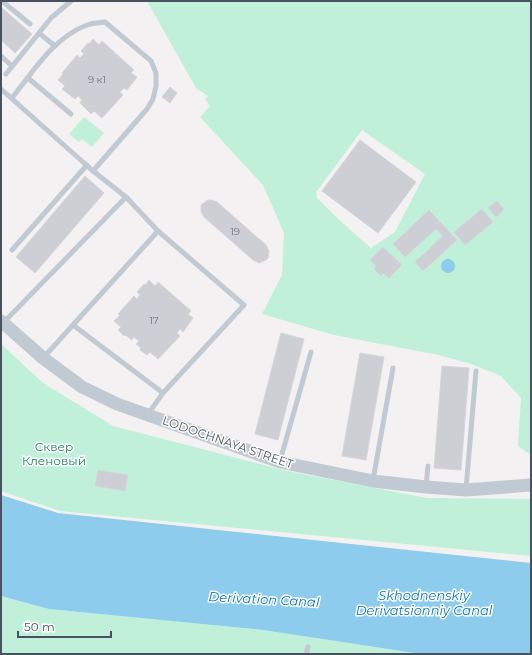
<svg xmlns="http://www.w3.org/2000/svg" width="532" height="655" font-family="Montserrat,sans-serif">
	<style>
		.green { fill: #c0f0d9; fill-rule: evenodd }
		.water { fill: #8dcced }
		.building { fill: #cdcfd5; stroke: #d5d6dc }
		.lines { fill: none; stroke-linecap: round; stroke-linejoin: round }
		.service { stroke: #c1c9d2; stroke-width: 5 }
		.tertiary { stroke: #c1c9d2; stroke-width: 13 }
		.labels { text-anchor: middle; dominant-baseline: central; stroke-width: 3; stroke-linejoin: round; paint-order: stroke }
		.number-label { font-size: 10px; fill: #69707c }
		.street-label { font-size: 12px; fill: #48515e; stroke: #fff }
		.park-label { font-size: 12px; fill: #17815b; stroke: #fff }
		.water-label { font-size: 13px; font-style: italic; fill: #0c76ae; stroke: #fff }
	</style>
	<rect width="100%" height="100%" fill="#f3f1f1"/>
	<g class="green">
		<path d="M147 1H531V455L518 446 521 398 501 376 471 364 439 355 334 335 262 314 282 275 284 233 263 185 200 117 210 106 205 99 208 96 196 88ZM362 130 425 174 395 232 371 248 337 218 317 198 316 191H317Z"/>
		<path d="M84 117 104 133 92 147 82 139 79 142 69 134Z"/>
		<path d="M1 344 43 383 113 426 287 471 427 498 531 499V556L60 511 1 491Z"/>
		<path d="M1 596 49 609 263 630 421 654H1Z"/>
	</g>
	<g class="water">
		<circle cx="448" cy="266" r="7"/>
		<path d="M1 495 58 513 531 563V654H421L263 630 49 609 1 596Z"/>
	</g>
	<g class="building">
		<path d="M1 7 32 34 15 53 1 40Z"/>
		<path d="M93 39 99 45 102 41 134 70 131 73 137 77 127 90 124 88 120 92 123 95 102 118 94 111 91 114 80 103 82 100 78 96 75 99 62 89 65 86 58 80 63 74 62 73 77 55 80 58 84 54 81 51 88 43 89 44Z"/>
		<path d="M170 87 177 93 170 103 162 97Z"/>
		<path d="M360 140 416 182 378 233 322 191Z"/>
		<path d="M85 176 104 193 35 273 16 257Z"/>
		<path d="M208 200H211L217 202 266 245 269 251 268 258 266 260 259 263 253 260 204 217 201 212V205Z"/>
		<path d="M497 201 504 210 496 217 488 208Z"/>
		<path d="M482 209 493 222 465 245 454 232Z"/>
		<path d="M429 210 457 240 423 271 415 262 443 236 436 229 405 257 393 244Z"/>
		<path d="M383 247 402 265 389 278 383 273 381 276 374 269 376 266 370 260Z"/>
		<path d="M149 280 155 286 158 282 191 311 188 314 193 318 183 332 180 329 177 333 180 336 158 359 150 352 147 355 140 350 141 348 136 344 139 341 134 337 132 340 125 335 124 336 118 330 121 327 114 321 120 315 118 314 134 296 137 299 140 295 137 292 144 284 146 285Z"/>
		<path d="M281 333 304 339 278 440 255 434Z"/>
		<path d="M360 353 384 357 366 460 342 456Z"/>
		<path d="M442 366 469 368 461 470 434 468Z"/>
		<path d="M98 470 128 475 125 491 95 486Z"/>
	</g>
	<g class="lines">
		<g class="service">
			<path d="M2 1 30 24"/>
			<path d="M39 33 55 46"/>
			<path d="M1 56 12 66"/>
			<path d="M6 74 51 18 71 1"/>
			<path d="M28 78 71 114"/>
			<path d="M1 89 93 171 126 197 158 231 244 305 163 393 148 414"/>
			<path d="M12 98C33 72 54 37 87 25 92 23 99 23 105 22L151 61 156 73V86L153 99 147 109 93 171"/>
			<path d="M12 250 87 165"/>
			<path d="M4 322 126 197"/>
			<path d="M73 325 163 393"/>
			<path d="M44 357 158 231"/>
			<path d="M280 461 311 352"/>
			<path d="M373 480 393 368"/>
			<path d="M426 486 428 466"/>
			<path d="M466 489 476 371"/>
			<path d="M306 654 308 647"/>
		</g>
		<path class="tertiary" d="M1 321 43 358 82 387 117 404 280 462 373 481 426 487 466 490 531 485"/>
	</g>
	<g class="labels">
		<g class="number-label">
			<text x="97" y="79">9 к1</text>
			<text x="235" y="231">19</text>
			<text x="154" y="320">17</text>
		</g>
		<g class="street-label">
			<text transform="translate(228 442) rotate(19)">LODOCHNAYA STREET</text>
		</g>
		<g class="park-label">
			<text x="54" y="446">Сквер<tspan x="54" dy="14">Кленовый</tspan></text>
		</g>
		<g class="water-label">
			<text x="424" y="595">Skhodnenskiy<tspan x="424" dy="15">Derivatsionniy Canal</tspan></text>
			<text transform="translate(264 599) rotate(3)">Derivation Canal</text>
		</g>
	</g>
	<rect width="532" height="655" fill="none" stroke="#48515e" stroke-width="4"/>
	<path d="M18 631v6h93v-6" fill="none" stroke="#48515e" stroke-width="2"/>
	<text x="24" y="631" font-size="12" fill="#48515e" stroke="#ffffff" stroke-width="3" paint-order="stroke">50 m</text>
</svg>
